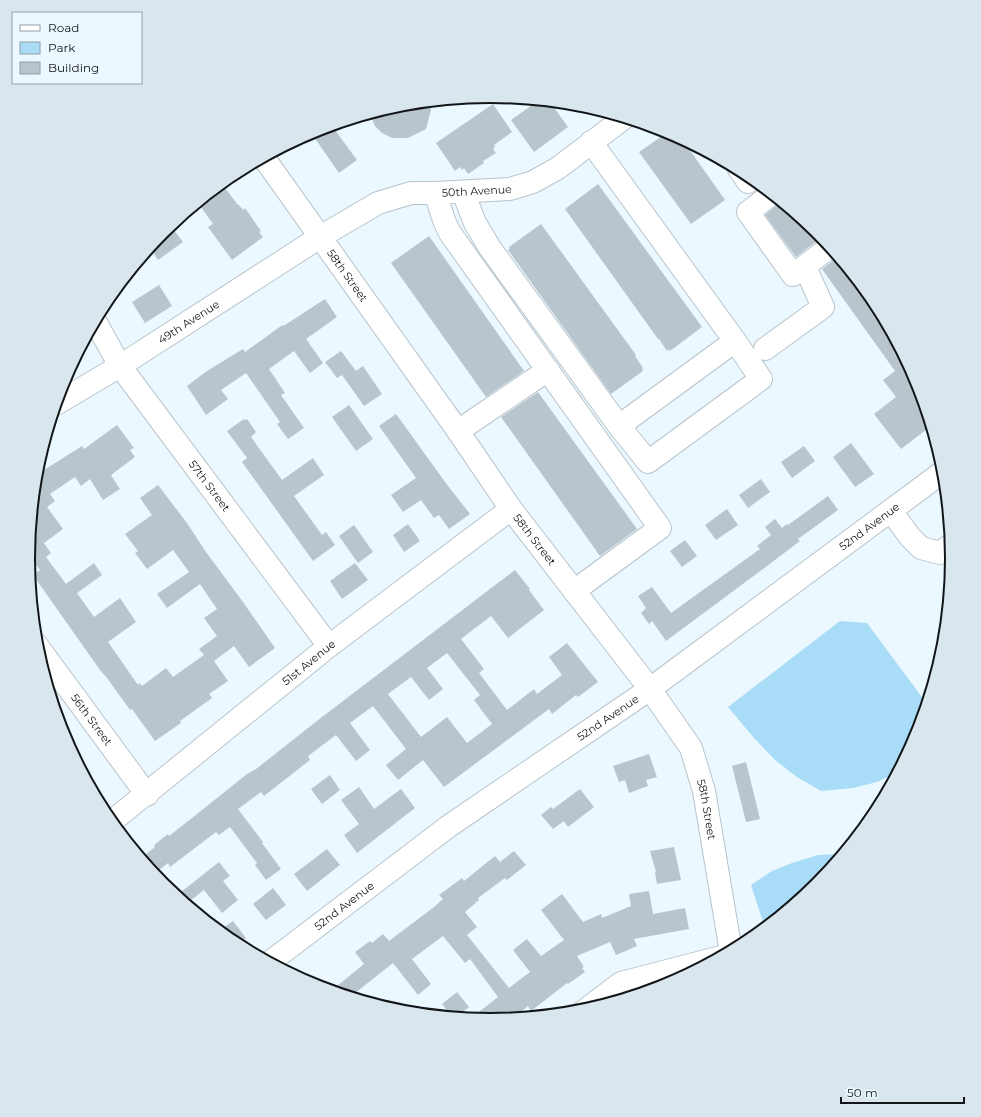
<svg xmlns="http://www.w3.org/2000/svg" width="981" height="1117" font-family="Montserrat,sans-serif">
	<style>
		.green { fill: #a9dcf7 }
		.building { fill: #b9c5cc; fill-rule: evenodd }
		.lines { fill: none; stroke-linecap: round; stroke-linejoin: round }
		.minor-casing { stroke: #b8c4cb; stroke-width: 24 }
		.minor { stroke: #fff; stroke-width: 22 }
		.labels { text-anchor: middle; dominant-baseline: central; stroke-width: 3; stroke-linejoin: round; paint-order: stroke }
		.street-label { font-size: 11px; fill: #121618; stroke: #ebf8ff }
		.rim { fill: none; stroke: #121618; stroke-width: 2 }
	</style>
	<rect width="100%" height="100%" fill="#ebf8ff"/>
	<g class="green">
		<path d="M840 621 867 623 927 704 918 736 898 772 877 782 853 788 821 791 797 777 775 760 754 738 728 707Z"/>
		<path d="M844 854 817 886 765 928 751 885 772 871 792 863 818 855Z"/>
	</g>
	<g class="building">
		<path d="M538 101 550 102 568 127 534 152 511 120Z"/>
		<path d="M430 102 431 110 426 129 408 138H392L382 133 375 126 370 114 400 105Z"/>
		<path d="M493 104 512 132 494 145 495 147 493 149 496 153 483 161 484 163 468 174 464 168 462 170 460 167 455 171 436 143Z"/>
		<path d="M329 126H332L357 160 339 173 314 137Z"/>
		<path d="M668 132 682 139 725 200 691 224 639 152Z"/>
		<path d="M222 184 238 205H239L243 210 245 208 261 231 259 232 263 237 232 260 208 227 213 224 198 203Z"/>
		<path d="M598 184 702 327 670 351 669 349 667 351 659 339H658L565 209Z"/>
		<path d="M781 202 818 232 822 237 796 257 765 215Z"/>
		<path d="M541 224 636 355 635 356 643 368 642 370 643 371 611 394 508 250 510 248 509 247Z"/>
		<path d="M173 229 183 242 158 260 150 248 156 241Z"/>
		<path d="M429 236 524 371 486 397 391 263Z"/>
		<path d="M834 260 837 263 841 260 875 302 918 382 931 426 901 449 874 414 896 397 883 380 895 371 822 269Z"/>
		<path d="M159 285 172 306 145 323 132 302Z"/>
		<path d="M325 299 337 317 306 339 323 363 310 373 294 351 269 369 285 393 281 395 304 428 288 439 277 424 280 422 246 373 221 390 228 399 206 415 187 386 207 371 243 349 245 352 281 326 285 325Z"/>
		<path d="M341 351 356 371 363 366 382 394 364 406 342 375 337 378 325 362Z"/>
		<path d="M538 392 637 529 600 556 501 417Z"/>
		<path d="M349 405 373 439 356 451 332 417Z"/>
		<path d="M396 414 448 486 470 514 449 529 439 515 434 518 421 500 403 512 391 495 416 478 379 426Z"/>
		<path d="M244 419 245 420 247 419 256 432 251 437 282 480 313 458 324 475 294 496 322 535 326 532 335 545 313 561 242 462 247 458 227 431Z"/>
		<path d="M117 425 134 448 130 450 135 457 111 475 120 489 103 500 90 479 81 486 75 477 50 494 55 501 47 507 63 529 44 543 51 553 46 557 66 584 94 563 102 575 77 593 94 617 120 598 136 622 108 642 138 685 140 683 142 686 166 668 173 677 204 655 199 649 217 636 204 618 217 609 200 584 167 608 157 594 189 572 173 550 147 569 135 553 138 551 125 534 152 515 140 498 158 485 187 523 206 552 243 602 275 648 249 667 234 646 214 661 228 681 209 694 212 698 180 721 181 723 155 741 132 709 130 710 107 678 100 670 33 575 40 570 28 554 36 475 82 446 84 449Z"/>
		<path d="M851 443 874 474 855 487 833 457Z"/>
		<path d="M804 446 815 461 792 478 781 462Z"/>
		<path d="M761 479 770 492 748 508 739 495Z"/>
		<path d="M828 496 838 510 798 539 800 541 771 563 666 641 652 621 649 624 641 613 646 608 638 596 652 587 671 613 760 549 757 546 771 535 765 527 775 519 782 528 787 524 788 525Z"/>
		<path d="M727 509 738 525 716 540 705 525Z"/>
		<path d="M408 524 420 541 404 552 393 535Z"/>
		<path d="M354 525 373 552 358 563 339 536Z"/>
		<path d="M685 540 697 556 682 567 670 551Z"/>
		<path d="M355 563 368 580 342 599 330 581Z"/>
		<path d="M515 570 530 589 529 590 544 610 508 638 491 616 461 639 484 669 479 673 507 710 534 689 537 694 562 675 549 657 567 643 598 682 578 697 576 695 552 714 549 709 444 787 423 760 398 780 386 765 406 749 373 706 350 723 370 750 356 761 336 735 308 756 310 760 264 796 261 792 238 809 263 842 262 843 281 869 266 880 255 865 257 863 230 827 219 835 216 832 170 867 168 863 154 874 141 858 155 847 154 845 168 834 169 836 192 818 247 774 256 769 322 717ZM447 653 480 695 474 700 492 724 467 743 447 717 421 737 388 694 411 677 429 700 443 689 427 668Z"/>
		<path d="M649 754 657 777 646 780 648 786 629 793 625 780 619 782 613 766Z"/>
		<path d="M746 762 760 819 746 822 732 766Z"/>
		<path d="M330 775 340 790 322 804 311 789Z"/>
		<path d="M359 787 374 809 401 789 415 808 357 853 344 835 359 824 341 800Z"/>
		<path d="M580 789 594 807 568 827 564 821 553 829 541 815 551 807 553 809Z"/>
		<path d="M674 847 681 880 657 884 655 873 656 872 650 851Z"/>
		<path d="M327 849 340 865 307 891 294 874Z"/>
		<path d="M514 851 526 865 507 880 505 878 478 898 479 900 465 912 477 927 467 935 509 988 530 972 513 950 527 939 541 956 564 940 541 910 562 894 583 922 601 914 602 918 631 906 629 894 649 891 653 914 685 908 689 929 634 939 637 946 616 955 610 942 577 956 584 967 582 968 585 972 568 984 567 983 531 1011 528 1006 512 1019 490 1021 470 1019 498 997 470 959 465 963 443 936 412 959 431 984 418 995 393 963 350 997 331 991 364 964 355 952 370 941 372 943 383 934 389 941 434 907 443 899 439 895 462 878 464 881 495 856 500 862Z"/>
		<path d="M219 862 230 876 223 881 238 900 222 913 204 890 186 904 176 896Z"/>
		<path d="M273 888 286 905 266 920 253 904Z"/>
		<path d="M233 921 246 938 237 945 219 931Z"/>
		<path d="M457 992 469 1007 455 1018 452 1017 442 1004Z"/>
	</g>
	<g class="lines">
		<g class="minor-casing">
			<g id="minor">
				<path id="s1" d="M264 158 458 431 511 509 650 689 691 748 704 791 731 952"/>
				<path d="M739 169 748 182 753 178"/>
				<path d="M463 192 475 223 490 248 619 426 735 341 591 142"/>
				<path d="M435 193 445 223 450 233 660 528 574 591"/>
				<path d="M772 194 748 212 793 275 830 247"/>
				<path id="s2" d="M95 321 120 366 329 646"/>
				<path d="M765 349 823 307 805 267"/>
				<path id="s3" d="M56 404 120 366 320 237 378 203 411 193H435L510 189 533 182 558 168 624 118"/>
				<path d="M619 426 648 462 761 379 735 341"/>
				<path d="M458 431 548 370"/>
				<path d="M891 511 910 537 921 548 940 553 952 544"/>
				<path id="s4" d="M36 644 147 795"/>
				<path id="s5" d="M111 822 329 646 511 509"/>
				<path id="s6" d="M270 962 449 826 650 689 944 471"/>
				<path d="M584 1011 621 983 721 957"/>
			</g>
		</g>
		<use href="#minor" class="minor"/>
	</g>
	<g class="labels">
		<g class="street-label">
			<text stroke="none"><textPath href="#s3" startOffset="480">50th Avenue</textPath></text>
			<text stroke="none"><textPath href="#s1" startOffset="144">58th Street</textPath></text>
			<text stroke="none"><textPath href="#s3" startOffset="156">49th Avenue</textPath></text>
			<text stroke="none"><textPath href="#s2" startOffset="201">57th Street</textPath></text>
			<text stroke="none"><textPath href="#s6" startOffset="741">52nd Avenue</textPath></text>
			<text stroke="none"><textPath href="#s1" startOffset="468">58th Street</textPath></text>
			<text stroke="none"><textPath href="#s5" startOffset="254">51st Avenue</textPath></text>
			<text stroke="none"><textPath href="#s6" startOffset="417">52nd Avenue</textPath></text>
			<text stroke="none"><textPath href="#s4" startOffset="94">56th Street</textPath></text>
			<text stroke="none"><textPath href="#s1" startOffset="792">58th Street</textPath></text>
			<text stroke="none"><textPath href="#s6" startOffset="93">52nd Avenue</textPath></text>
		</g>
	</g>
	<path d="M0 0H981V1117H0ZM35 558a455 455 0 1 1 910 0a455 455 0 1 1-910 0Z" fill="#dae6ed" fill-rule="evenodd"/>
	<path class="rim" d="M35 558a455 455 0 1 1 910 0a455 455 0 1 1-910 0Z"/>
	<rect x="12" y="12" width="130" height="72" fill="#ebf8ff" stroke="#949ea3"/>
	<rect x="20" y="25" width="20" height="6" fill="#ffffff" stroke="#949ea3"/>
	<text x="48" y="32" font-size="12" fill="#121618">Road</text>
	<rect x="20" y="42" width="20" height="12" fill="#a9dcf7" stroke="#949ea3"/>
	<text x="48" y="52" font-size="12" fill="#121618">Park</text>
	<rect x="20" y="62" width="20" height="12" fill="#b9c5cc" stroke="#949ea3"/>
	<text x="48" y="72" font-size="12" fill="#121618">Building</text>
	<path d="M841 1097v6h123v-6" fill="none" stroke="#121618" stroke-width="2"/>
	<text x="847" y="1097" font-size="12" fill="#121618" stroke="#ebf8ff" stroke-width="3" paint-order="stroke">50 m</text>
</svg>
